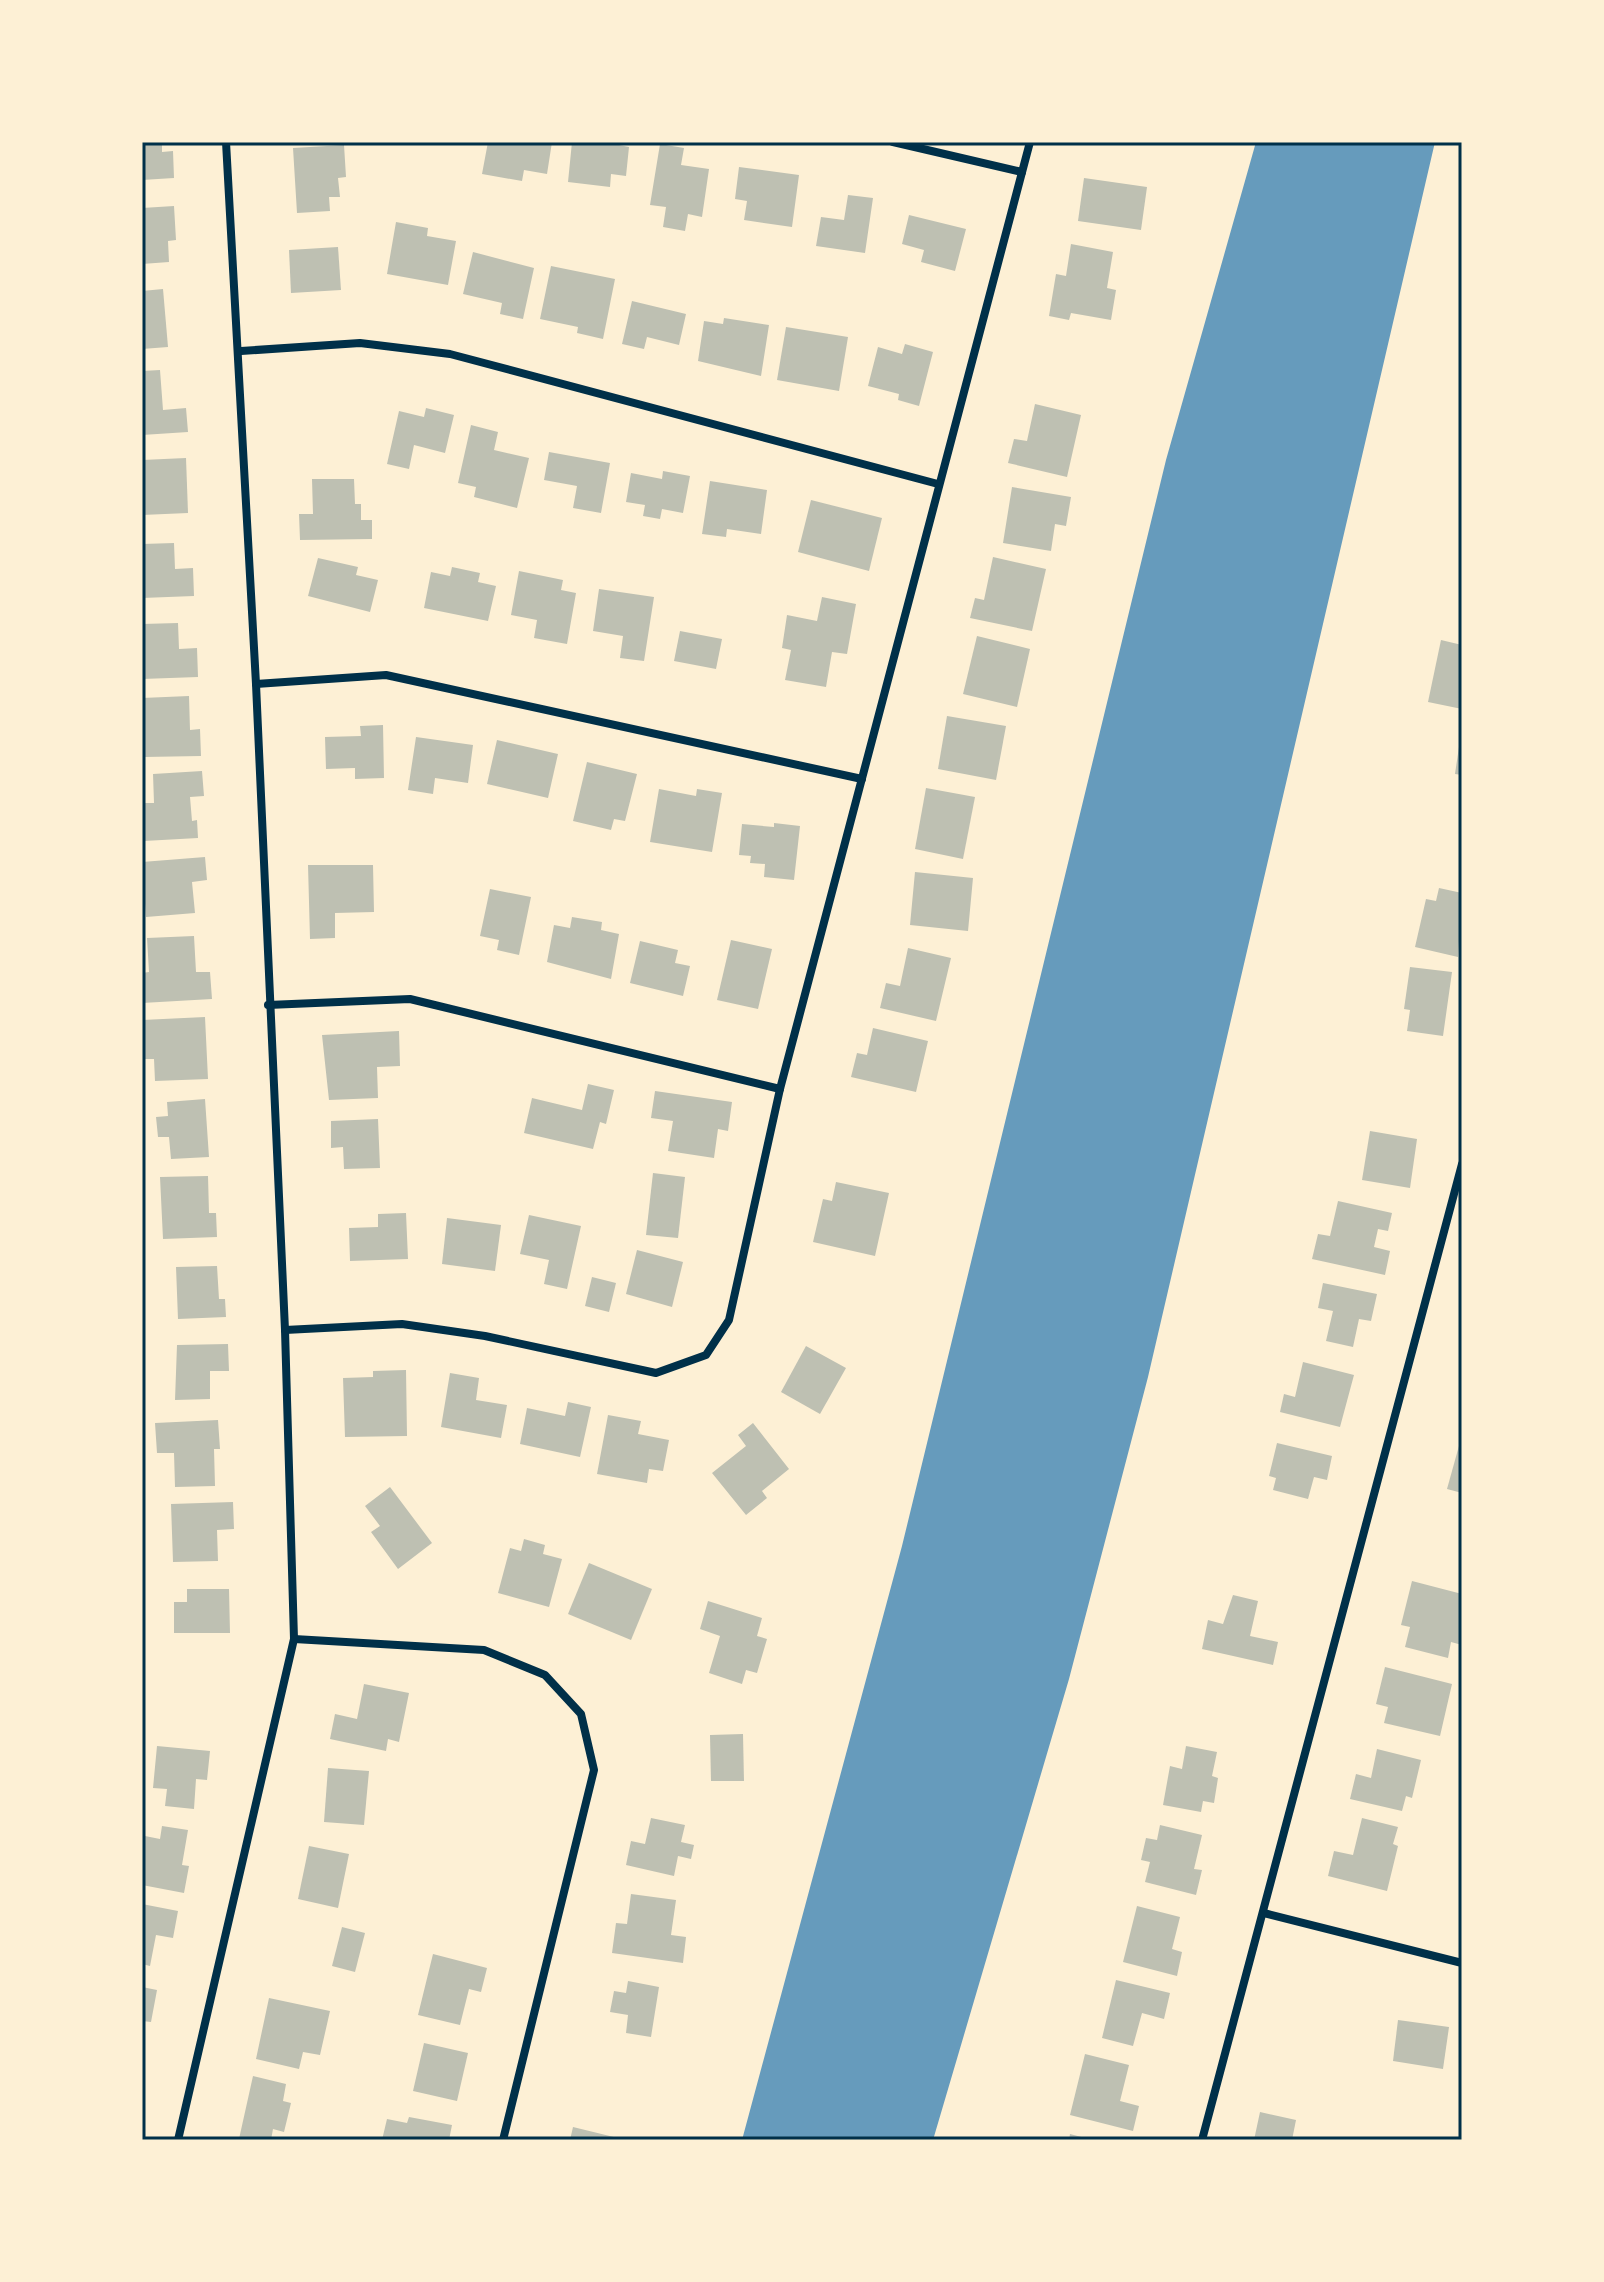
<svg xmlns="http://www.w3.org/2000/svg" width="1604" height="2282" font-family="Quicksand,sans-serif">
	<style>
		.water { fill: #669bbc }
		.building { fill: #bec0b2 }
		.lines { fill: none; stroke-linecap: round; stroke-linejoin: round }
		.minor { stroke: #003049; stroke-width: 8 }
		.neatline { fill: none; stroke: #003049; stroke-width: 3 }
	</style>
	<rect width="100%" height="100%" fill="#fdf0d5"/>
	<path class="water" d="M1256 142H1435L1148 1377 1069 1679 933 2140H742L902 1546 1166 460Z"/>
	<g class="building">
		<path d="M142 142H162V152L173 151 174 178 142 180Z"/>
		<path d="M488 142H552L547 174 524 170 522 181 482 174Z"/>
		<path d="M572 142H604L629 147 626 176 611 174 610 187 568 182Z"/>
		<path d="M660 144 684 148 681 165 709 169 702 217 688 214 685 231 663 227 666 207 650 205Z"/>
		<path d="M344 145 346 177 338 178 340 197H329L330 211 297 213 293 148Z"/>
		<path d="M739 167 799 175 792 227 744 220 747 201 735 199Z"/>
		<path d="M1084 178 1147 187 1141 230 1078 221Z"/>
		<path d="M848 195 873 198 865 253 816 246 821 217 844 220Z"/>
		<path d="M174 206 176 240 168 241 169 262 142 264V208Z"/>
		<path d="M909 215 966 229 955 271 921 262 924 250 902 244Z"/>
		<path d="M396 222 428 228 427 236 456 241 448 285 387 274Z"/>
		<path d="M1071 244 1113 252 1107 288 1116 290 1111 320 1071 313 1069 320 1049 316 1056 274 1066 276Z"/>
		<path d="M338 247 341 290 291 293 289 250Z"/>
		<path d="M473 252 534 268 523 319 500 314 502 303 463 294Z"/>
		<path d="M551 266 615 279 603 339 577 333 578 327 540 319Z"/>
		<path d="M163 289 168 347 142 349V291Z"/>
		<path d="M632 301 686 314 679 345 647 337 644 349 622 344Z"/>
		<path d="M724 318 769 325 761 376 698 361 704 321 723 324Z"/>
		<path d="M786 327 848 337 839 391 777 380Z"/>
		<path d="M905 344 933 352 919 406 898 400 899 394 868 386 878 347 902 354Z"/>
		<path d="M160 370 163 410 186 408 188 432 142 435V371Z"/>
		<path d="M1035 404 1081 415 1067 477 1008 463 1014 439 1027 441Z"/>
		<path d="M426 408 454 415 445 453 414 445 409 469 387 464 399 411 424 417Z"/>
		<path d="M471 425 498 432 494 450 529 458 517 508 474 497 476 487 458 483Z"/>
		<path d="M549 452 610 463 601 513 573 508 577 486 544 480Z"/>
		<path d="M186 458 188 513 142 515V460Z"/>
		<path d="M663 471 690 476 683 513 662 509 660 519 643 516 645 505 626 502 631 473 662 479Z"/>
		<path d="M312 479H354L355 504H361V520H372V539L300 540 299 514H313Z"/>
		<path d="M710 481 767 490 761 534 727 529 726 537 702 534Z"/>
		<path d="M1012 487 1071 497 1066 526 1055 524 1051 551 1003 543Z"/>
		<path d="M811 500 882 518 869 571 798 552Z"/>
		<path d="M174 543 175 569 193 568 194 596 142 598V544Z"/>
		<path d="M993 557 1046 569 1032 631 970 618 975 598 984 600Z"/>
		<path d="M318 558 358 567 356 575 378 580 370 612 308 596Z"/>
		<path d="M452 567 480 573 478 582 496 586 488 621 424 608 431 572 450 576Z"/>
		<path d="M519 571 563 580 561 590 576 593 567 644 534 638 537 620 511 615Z"/>
		<path d="M599 589 654 597 644 661 620 658 623 636 593 631Z"/>
		<path d="M822 597 856 604 847 654 832 652 826 687 785 680 791 650 782 648 787 615 817 621Z"/>
		<path d="M178 623 179 649 197 648 198 677 142 679V624Z"/>
		<path d="M680 631 722 639 716 669 674 661Z"/>
		<path d="M977 636 1030 649 1017 707 963 694Z"/>
		<path d="M1441 640 1462 645V709L1428 702Z"/>
		<path d="M189 696 190 730 200 729 201 756 144 757 142 698Z"/>
		<path d="M947 716 1006 726 996 780 938 769Z"/>
		<path d="M383 725 384 778 355 779V768L326 769 325 737 361 736 360 726Z"/>
		<path d="M416 737 473 745 468 783 435 778 433 794 408 790Z"/>
		<path d="M497 740 558 754 548 798 487 784Z"/>
		<path d="M1460 740H1462V775L1455 774Z"/>
		<path d="M587 762 637 774 625 821 614 819 611 830 573 821Z"/>
		<path d="M202 771 204 796 190 797 192 821 197 820 198 838 144 841 142 803H154L153 774Z"/>
		<path d="M926 788 975 797 963 859 915 849Z"/>
		<path d="M659 789 696 796 697 789 722 793 712 852 650 842Z"/>
		<path d="M774 823 800 826 794 880 764 877 765 864 750 863 751 856 739 855 742 824 774 827Z"/>
		<path d="M205 857 207 880 192 882 195 913 146 917 142 862Z"/>
		<path d="M308 865H373L374 912 335 913V938L310 939Z"/>
		<path d="M915 872 973 878 968 931 910 925Z"/>
		<path d="M1439 888 1462 893 1458 957 1415 947 1426 899 1436 901Z"/>
		<path d="M490 889 531 897 519 955 497 950 499 940 480 936Z"/>
		<path d="M572 917 602 922 601 930 619 934 611 979 547 962 554 925 570 928Z"/>
		<path d="M194 936 196 972H210L212 999 142 1003V973L149 972 147 938Z"/>
		<path d="M731 940 772 949 758 1009 717 1000Z"/>
		<path d="M640 941 678 950 675 963 690 966 683 996 630 983Z"/>
		<path d="M908 948 951 958 936 1021 880 1008 886 983 900 986Z"/>
		<path d="M1410 967 1452 972 1443 1036 1407 1031 1410 1010 1404 1009Z"/>
		<path d="M205 1017 208 1079 155 1081 154 1059H145L142 1020Z"/>
		<path d="M873 1028 928 1041 916 1092 851 1077 857 1053 867 1055Z"/>
		<path d="M399 1031 400 1066 377 1067 378 1098 329 1100 322 1035Z"/>
		<path d="M588 1084 614 1090 606 1124 600 1122 593 1149 524 1133 532 1098 582 1110Z"/>
		<path d="M655 1091 732 1102 728 1131 718 1129 714 1158 668 1151 673 1121 651 1118Z"/>
		<path d="M205 1099 209 1157 171 1159 169 1137H158L156 1117 168 1116 167 1102Z"/>
		<path d="M378 1119 380 1168 344 1169 343 1147 331 1148V1121Z"/>
		<path d="M1370 1131 1417 1139 1410 1188 1362 1180Z"/>
		<path d="M653 1173 685 1177 678 1238 646 1235Z"/>
		<path d="M208 1176 209 1213H216L217 1237 163 1239 160 1177Z"/>
		<path d="M836 1182 889 1193 875 1256 813 1242 823 1199 832 1201Z"/>
		<path d="M1338 1201 1392 1213 1388 1231 1378 1229 1374 1247 1390 1251 1385 1275 1312 1259 1318 1234 1330 1236Z"/>
		<path d="M406 1213 408 1259 350 1261 349 1228 378 1227V1214Z"/>
		<path d="M529 1215 581 1226 567 1289 544 1284 549 1260 520 1254Z"/>
		<path d="M447 1218 501 1225 495 1271 442 1264Z"/>
		<path d="M637 1250 683 1262 672 1307 626 1294Z"/>
		<path d="M217 1266 219 1299H225L226 1317 178 1319 176 1267Z"/>
		<path d="M592 1277 616 1283 609 1312 585 1306Z"/>
		<path d="M1323 1283 1377 1294 1371 1321 1359 1319 1353 1347 1326 1341 1333 1311 1318 1308Z"/>
		<path d="M228 1344 229 1371H210V1399L175 1400 177 1345Z"/>
		<path d="M806 1346 846 1368 820 1414 781 1392Z"/>
		<path d="M1303 1362 1354 1375 1340 1427 1280 1412 1284 1394 1295 1397Z"/>
		<path d="M406 1370 407 1436 345 1437 343 1378 373 1377V1371Z"/>
		<path d="M450 1373 479 1378 476 1400 507 1405 501 1438 441 1427Z"/>
		<path d="M568 1402 591 1407 580 1457 520 1444 527 1408 565 1416Z"/>
		<path d="M608 1415 641 1421 638 1434 669 1440 663 1471 649 1469 647 1483 597 1474Z"/>
		<path d="M218 1420 220 1449H214L215 1486 175 1487 174 1453H157L155 1423Z"/>
		<path d="M753 1423 789 1469 762 1491 767 1498 746 1515 712 1473 746 1446 738 1435Z"/>
		<path d="M1462 1435V1493L1447 1489Z"/>
		<path d="M1277 1443 1332 1456 1327 1480 1314 1477 1308 1499 1273 1490 1276 1478 1269 1476Z"/>
		<path d="M390 1487 432 1543 398 1569 371 1532 380 1526 365 1506Z"/>
		<path d="M233 1502 234 1529 217 1530 218 1561 173 1562 171 1504Z"/>
		<path d="M524 1539 545 1545 543 1554 562 1559 549 1607 498 1593 510 1548 521 1551Z"/>
		<path d="M589 1563 652 1589 631 1640 568 1614Z"/>
		<path d="M1412 1581 1462 1594V1645L1451 1642 1448 1658 1405 1647 1410 1627 1401 1625Z"/>
		<path d="M187 1589H229L230 1633H174V1602H187Z"/>
		<path d="M1233 1595 1258 1601 1250 1636 1278 1642 1273 1665 1202 1649 1208 1620 1223 1624Z"/>
		<path d="M708 1601 762 1618 757 1636 767 1639 757 1673 746 1670 742 1684 709 1673 720 1636 700 1629Z"/>
		<path d="M1385 1667 1452 1684 1440 1736 1384 1723 1388 1707 1376 1704Z"/>
		<path d="M364 1684 409 1693 399 1742 388 1739 386 1751 330 1739 335 1714 357 1719Z"/>
		<path d="M743 1734 744 1781H711L710 1735Z"/>
		<path d="M157 1746 210 1751 207 1780 196 1779 194 1809 165 1806 167 1789 153 1788Z"/>
		<path d="M1186 1746 1217 1752 1212 1776 1218 1778 1214 1803 1203 1801 1201 1812 1163 1805 1170 1766 1182 1769Z"/>
		<path d="M1377 1749 1421 1760 1412 1798 1406 1796 1402 1811 1350 1799 1356 1774 1371 1778Z"/>
		<path d="M328 1768 369 1771 364 1825 324 1822Z"/>
		<path d="M651 1818 685 1825 681 1842 694 1845 691 1859 678 1856 674 1876 626 1865 631 1841 645 1844Z"/>
		<path d="M1362 1818 1398 1827 1393 1844 1398 1846 1387 1891 1328 1876 1334 1851 1353 1855Z"/>
		<path d="M1160 1825 1202 1835 1194 1869 1202 1870 1196 1895 1145 1882 1150 1862 1141 1860 1146 1838 1157 1840Z"/>
		<path d="M162 1826 188 1830 182 1865 189 1866 184 1893 142 1885 145 1836 160 1839Z"/>
		<path d="M309 1846 349 1854 338 1908 298 1899Z"/>
		<path d="M631 1894 676 1900 671 1935 686 1937 683 1963 612 1953 616 1923 627 1924Z"/>
		<path d="M142 1904 178 1911 173 1938 156 1935 150 1966 142 1964Z"/>
		<path d="M1137 1906 1180 1917 1172 1949 1182 1952 1177 1976 1123 1962Z"/>
		<path d="M342 1927 365 1933 355 1972 332 1966Z"/>
		<path d="M433 1954 487 1968 481 1992 469 1989 460 2025 418 2015Z"/>
		<path d="M1116 1980 1170 1993 1164 2019 1142 2013 1133 2046 1102 2038Z"/>
		<path d="M628 1981 659 1987 651 2037 626 2033 628 2015 610 2012 614 1991 626 1993Z"/>
		<path d="M142 1987 157 1990 151 2022 142 2021Z"/>
		<path d="M269 1998 330 2011 320 2055 303 2052 299 2069 256 2059Z"/>
		<path d="M1398 2020 1449 2027 1443 2069 1393 2061Z"/>
		<path d="M424 2043 468 2053 457 2101 413 2091Z"/>
		<path d="M1085 2054 1129 2065 1120 2101 1139 2106 1133 2131 1070 2115Z"/>
		<path d="M253 2076 286 2084 283 2101 291 2103 284 2132 273 2129 271 2140 239 2139Z"/>
		<path d="M1260 2112 1296 2120 1292 2140H1254Z"/>
		<path d="M409 2117 452 2125 449 2140H382L387 2119 407 2123Z"/>
		<path d="M573 2127 622 2139V2140H570Z"/>
		<path d="M1070 2134 1089 2139V2140H1069Z"/>
	</g>
	<g class="lines">
		<g class="minor">
			<path d="M893 142 1022 172"/>
			<path d="M241 351 360 343 450 354 938 484"/>
			<path d="M256 684 386 675 862 779"/>
			<path d="M268 1005 410 999 780 1089"/>
			<path d="M285 1330 402 1324 485 1336 656 1373 706 1355 729 1320 780 1089 1030 142"/>
			<path d="M294 1639 484 1650 545 1675 581 1714 594 1770 503 2140"/>
			<path d="M1264 1913 1462 1963"/>
			<path d="M178 2140 294 1639 285 1330 256 684 226 142"/>
			<path d="M1202 2140 1462 1164"/>
		</g>
	</g>
	<rect width="1604" height="2282" fill="none" stroke="#fdf0d5" stroke-width="288"/>
	<rect x="144" y="144" width="1316" height="1994" class="neatline"/>
</svg>
